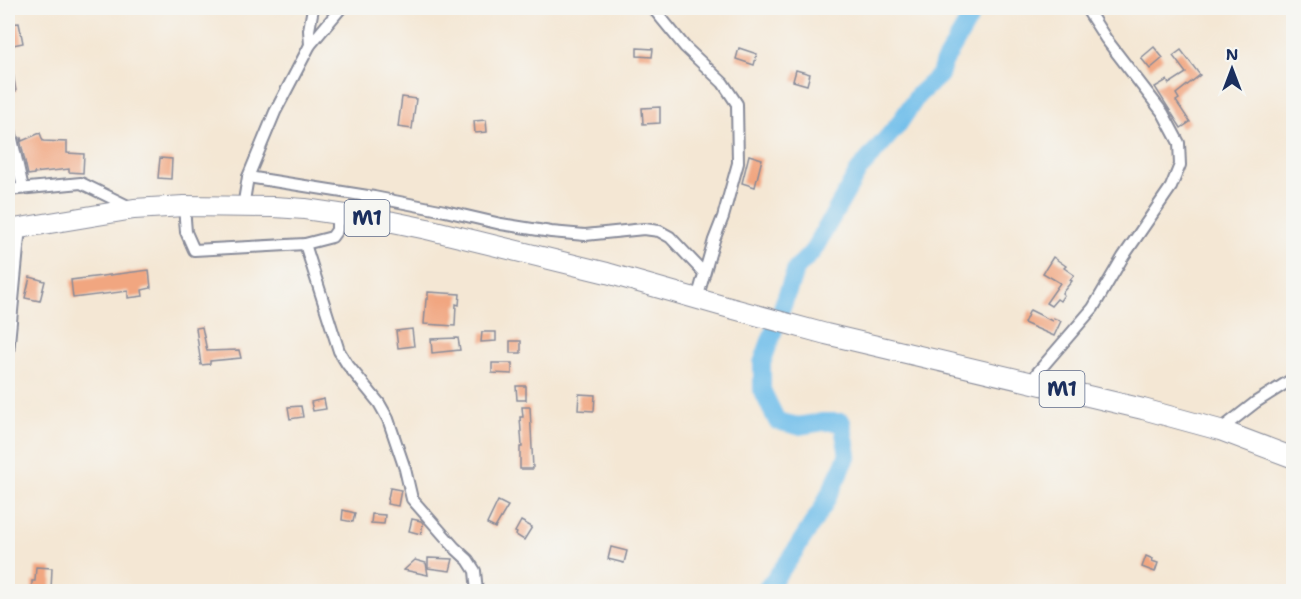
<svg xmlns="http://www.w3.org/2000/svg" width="1301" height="599" font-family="'Shantell Sans',sans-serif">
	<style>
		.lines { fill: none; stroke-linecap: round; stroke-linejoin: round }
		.river { stroke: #6fbeea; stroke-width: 18 }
		.building { fill: #f1a680 }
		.street-casing { stroke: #888b99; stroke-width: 14 }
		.highway-casing { stroke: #888b99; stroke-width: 22 }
		.street { stroke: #fff; stroke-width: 10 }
		.highway { stroke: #fff; stroke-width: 20 }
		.labels { text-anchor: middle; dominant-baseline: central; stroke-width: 4.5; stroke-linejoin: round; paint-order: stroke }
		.shield { fill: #f6f6f2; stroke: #5d6b8a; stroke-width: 1.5 }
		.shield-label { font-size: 21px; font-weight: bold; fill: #1b2f5e }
	</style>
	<rect width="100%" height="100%" fill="#f6f6f2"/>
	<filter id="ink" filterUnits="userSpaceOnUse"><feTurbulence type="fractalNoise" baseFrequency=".0167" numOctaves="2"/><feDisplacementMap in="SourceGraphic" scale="12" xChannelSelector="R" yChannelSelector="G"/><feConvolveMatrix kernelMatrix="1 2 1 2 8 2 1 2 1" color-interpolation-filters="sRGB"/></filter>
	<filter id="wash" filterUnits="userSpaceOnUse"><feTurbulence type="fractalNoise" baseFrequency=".008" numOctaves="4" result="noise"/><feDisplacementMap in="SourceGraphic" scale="24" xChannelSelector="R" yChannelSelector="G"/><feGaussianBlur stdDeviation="1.35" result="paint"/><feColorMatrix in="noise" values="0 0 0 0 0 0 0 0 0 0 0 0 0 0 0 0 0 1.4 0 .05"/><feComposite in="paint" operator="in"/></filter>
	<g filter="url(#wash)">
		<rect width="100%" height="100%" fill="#f4e7d4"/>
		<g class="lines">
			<path class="river" d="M764 592 789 560 823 507 848 455 842 422H823L798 426 777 421 762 390V363L796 269 813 251 859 170 898 125 918 95 940 75 943 64 970 18 971 8"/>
		</g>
		<g id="blocks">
			<g class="building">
				<path d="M19 23 23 43 8 46V24Z"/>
				<path d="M1154 47 1163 58 1150 69 1141 58Z"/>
				<path d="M637 48 653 49 652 57 637 56Z"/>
				<path d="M739 48 757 54 754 65 736 59Z"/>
				<path d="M1181 50 1200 75 1176 94 1179 99 1176 101 1190 122 1181 128 1155 87 1167 80 1169 84 1186 73 1173 56Z"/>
				<path d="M12 67 16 91 8 92V68Z"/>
				<path d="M796 70 810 74 807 85 793 81Z"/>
				<path d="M402 97 416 99 412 129 398 127Z"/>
				<path d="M660 107V123L643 124 642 108Z"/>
				<path d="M486 120 487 132 475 133 474 121Z"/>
				<path d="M40 133 43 141 67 142V153L84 154 83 173 69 172V169L34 173V174L28 175 20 139 21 138 22 141Z"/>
				<path d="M749 155 762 159 755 187 742 183Z"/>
				<path d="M160 158 172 159 171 179 158 178Z"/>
				<path d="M1053 257 1066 266 1064 268 1074 275 1070 280 1072 281 1062 293 1064 295 1060 301 1057 299 1051 306 1046 303 1060 283 1043 273Z"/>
				<path d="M149 270 151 288 142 290 143 296 128 298V291L73 298 71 280Z"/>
				<path d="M30 277 45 281 40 301 25 298Z"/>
				<path d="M428 292 460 294 459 305 456 304 455 326 424 324 426 299H428Z"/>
				<path d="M1030 310 1052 321 1053 318 1061 321 1054 336 1024 323Z"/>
				<path d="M202 327 207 351 239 350 241 358 210 361V364L201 365 196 328Z"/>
				<path d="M412 329 414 346 398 348 396 331Z"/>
				<path d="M482 332H496V341L481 342Z"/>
				<path d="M458 338 460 350 432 353 431 339Z"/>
				<rect x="510" y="341" width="11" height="12"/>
				<path d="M492 363H512V374L492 373Z"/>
				<path d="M516 386H526V400H517Z"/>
				<path d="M579 394 595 395 594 411 578 410Z"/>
				<path d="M324 399 326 409 313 411 311 402Z"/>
				<path d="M301 406 303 417 290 419 288 407Z"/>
				<path d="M522 407H530L533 469H520V447H522L520 417H523Z"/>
				<path d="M390 488 401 490 398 506 387 504Z"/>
				<path d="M498 501 508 506 495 528 487 524Z"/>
				<path d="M343 510 355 513 353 522 342 520Z"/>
				<path d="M372 514 385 515 384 524 371 523Z"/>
				<path d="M412 519 421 521 423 523 421 534 409 531Z"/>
				<path d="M521 521 532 527 524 540 516 535 517 533 515 532Z"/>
				<path d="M611 547 627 551 624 563 608 559Z"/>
				<path d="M1146 556 1153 559 1152 561 1158 563 1155 572 1142 567Z"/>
				<path d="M428 558 453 559 450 571 428 568Z"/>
				<path d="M415 560 426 563 428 575 404 570Z"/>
				<path d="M36 567 52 568 51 590 32 589V581H35Z"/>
			</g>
		</g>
	</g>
	<g filter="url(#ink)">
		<use href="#blocks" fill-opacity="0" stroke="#888b99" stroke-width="1.5"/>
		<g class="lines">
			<g class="street-casing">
				<g id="street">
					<path d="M653 8 685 47 723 83 737 104 738 163 723 217 714 240 697 299"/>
					<path d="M310 45 309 30 313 8"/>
					<path d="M8 121 23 188"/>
					<path d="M248 177 374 197 445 211 501 224 551 232 585 235 644 229 659 231 670 237 704 273"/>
					<path d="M8 190 81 183 130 207"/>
					<path d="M184 206 186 232 194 250 305 244 332 237 337 230V213"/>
					<path d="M243 207 248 177 275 112 310 45 341 8"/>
					<path d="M305 244 339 351 347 364 379 403 388 419 405 469 412 499 455 548 468 560 475 571 477 592"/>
					<path d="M8 353 20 227"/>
					<path d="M1033 382 1037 373 1093 308 1123 257 1171 187 1180 165 1179 143 1163 113 1106 39 1088 11"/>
					<path d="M1220 430 1256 402 1294 378"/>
				</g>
			</g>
			<g class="highway-casing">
				<path id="highway" d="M8 230 134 209 184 206 274 207 305 209 393 222 427 229 607 273 719 305 826 334 1143 409 1220 430 1294 458"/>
			</g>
			<use href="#street" class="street"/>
			<use href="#highway" class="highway"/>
		</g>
	</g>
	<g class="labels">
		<g class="shield">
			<rect x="344.5" y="200" width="45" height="36" rx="4.5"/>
			<rect x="1039.5" y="371" width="45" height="36" rx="4.5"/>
		</g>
		<g class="shield-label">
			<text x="367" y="218">M1</text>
			<text x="1062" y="389">M1</text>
		</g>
	</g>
	<rect width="1301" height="599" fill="none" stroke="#f6f6f2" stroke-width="30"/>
	<g transform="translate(1232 69)" stroke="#f6f6f2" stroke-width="4.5" paint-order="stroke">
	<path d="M0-4.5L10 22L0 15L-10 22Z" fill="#1b2f5e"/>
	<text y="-9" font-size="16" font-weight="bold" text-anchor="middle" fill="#1b2f5e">N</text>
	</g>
</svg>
